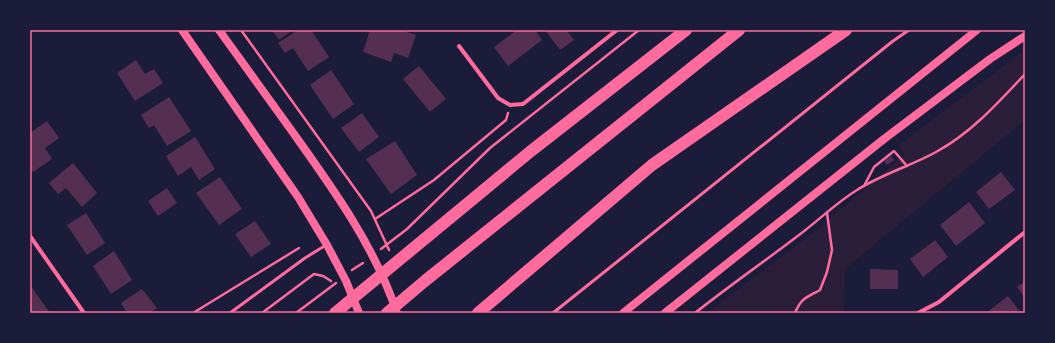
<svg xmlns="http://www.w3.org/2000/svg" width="1055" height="343" font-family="'Golos Text',sans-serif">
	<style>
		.green { fill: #2a1e3b }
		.building { fill: #542f53 }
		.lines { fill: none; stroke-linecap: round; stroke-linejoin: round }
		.path { stroke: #ff6b9d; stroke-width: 2.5 }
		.service { stroke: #ff6b9d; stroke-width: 3 }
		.minor { stroke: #ff6b9d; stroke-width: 4 }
		.secondary { stroke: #ff6b9d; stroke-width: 8 }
		.motorway { stroke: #ff6b9d; stroke-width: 12 }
		.neatline { fill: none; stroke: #ff6b9d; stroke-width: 1.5 }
	</style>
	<rect width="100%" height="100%" fill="#1b1b3a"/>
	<path class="green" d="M1025 50V120L845 269 844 313H707L819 228 905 154 899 145Z"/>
	<g class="building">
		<path d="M272 30H293L279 40Z"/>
		<path d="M298 30H311L329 57 308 71 293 48 285 53 278 43Z"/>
		<path d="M370 30H401L416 35 408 58 394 53 391 62 363 52Z"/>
		<path d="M517 30H535L542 40 508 66 494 47Z"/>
		<path d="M545 30H566L574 40 560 50Z"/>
		<path d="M136 60 145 74 154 69 163 83 135 101 117 73Z"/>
		<path d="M419 66 446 99 430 112 403 79Z"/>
		<path d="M331 70 354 104 333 119 310 85Z"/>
		<path d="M169 97 191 131 167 146 154 125 149 128 141 115Z"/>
		<path d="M362 113 379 137 359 152 341 128Z"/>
		<path d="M47 121 59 138 45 148 52 159 33 172 30 168V133Z"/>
		<path d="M195 137 215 169 199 180 191 167 178 176 166 156Z"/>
		<path d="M395 141 417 175 391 194 366 159Z"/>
		<path d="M891 156 894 160 887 165 884 161Z"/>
		<path d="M73 163 97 193 82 207 66 188 58 194 49 183Z"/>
		<path d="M1001 172 1015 190 989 209 976 192Z"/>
		<path d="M220 177 242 209 219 225 196 193Z"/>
		<path d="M167 188 177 203 158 216 148 201Z"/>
		<path d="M969 202 985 223 956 246 940 225Z"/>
		<path d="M86 213 105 243 87 255 67 225Z"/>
		<path d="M255 221 271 244 251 257 235 234Z"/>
		<path d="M935 240 948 257 923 277 910 259Z"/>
		<path d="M114 251 132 280 111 294 93 266Z"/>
		<path d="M870 269 898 270V289H870Z"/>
		<path d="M1025 281V298L1017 287Z"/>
		<path d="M30 285 50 313H30Z"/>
		<path d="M142 289 157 308 150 313H127L121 303Z"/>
		<path d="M1008 296 1021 313H986Z"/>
	</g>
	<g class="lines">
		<g class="path">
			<path d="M241 30 371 211 389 250"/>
			<path d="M864 186 874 167 894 151 907 166"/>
			<path d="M375 219 434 180 506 120 508 113"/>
			<path d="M381 249 407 229 490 148 639 30"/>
			<path d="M352 270 363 263"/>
			<path d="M193 313 299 248"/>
			<path d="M262 313 314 274 323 276 331 281"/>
			<path d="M296 313 336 283"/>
			<path d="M695 313C729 286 765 261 799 235 819 220 836 203 857 190 882 174 911 166 936 152 971 133 998 103 1025 74"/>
			<path d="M795 313C801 298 806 298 820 290L827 272 832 250 827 213"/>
		</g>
		<g class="service">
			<path d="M230 313 305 258 326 245"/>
			<path d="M553 313 893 41 909 30"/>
		</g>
		<g class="minor">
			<path d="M459 46 498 98 510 105 523 104 617 30"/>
			<path d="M30 236 84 313"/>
			<path d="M918 313 939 302 1025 232"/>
		</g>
		<g class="secondary">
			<path d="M182 30 298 197 327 245 346 281 359 313"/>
			<path d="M219 30C244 65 269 99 294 134 334 190 375 247 397 313"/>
			<path d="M623 313 977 30"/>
			<path d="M665 313 884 139 990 59 1025 36"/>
		</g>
		<g class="motorway">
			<path d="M335 313 531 151 686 30"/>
			<path d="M387 313 426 280 739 30"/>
			<path d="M478 313 652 165 846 30"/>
		</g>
	</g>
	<rect width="1055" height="343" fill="none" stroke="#1b1b3a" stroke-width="62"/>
	<rect x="31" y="31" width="993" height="281" class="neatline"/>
</svg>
